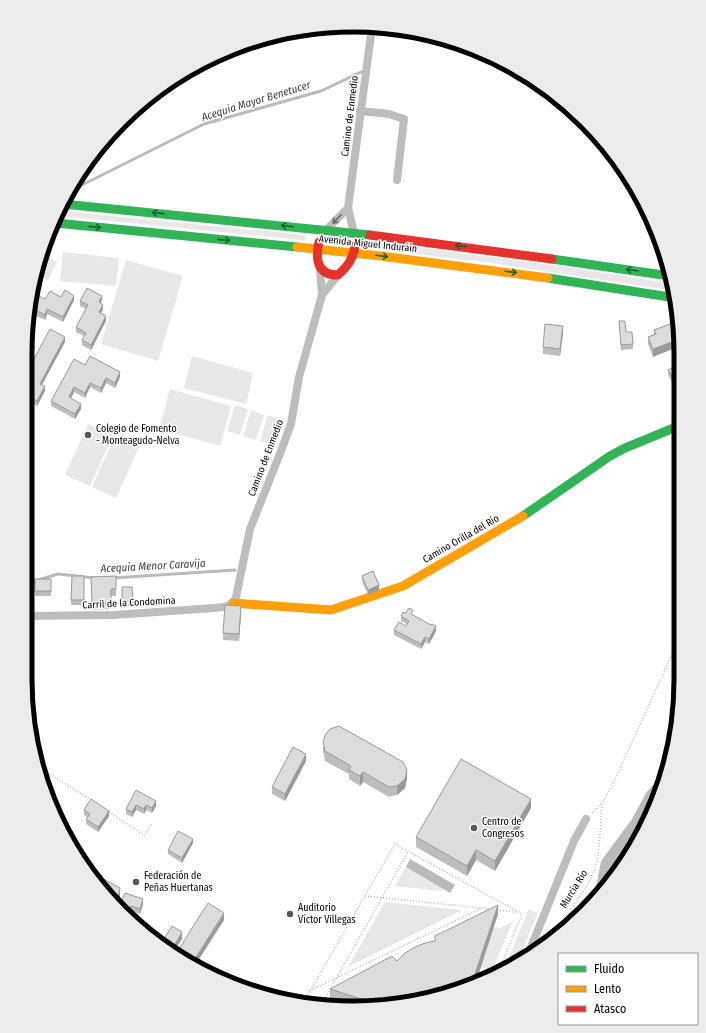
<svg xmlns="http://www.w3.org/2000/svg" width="706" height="1033" font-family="'Fira Sans Condensed',sans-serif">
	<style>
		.green { fill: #e8e8e8 }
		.water { fill: #bababa }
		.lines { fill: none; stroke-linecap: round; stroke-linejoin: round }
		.stream { stroke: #bababa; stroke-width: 3 }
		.path { stroke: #b8b8b8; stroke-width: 1.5; stroke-dasharray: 1 2; stroke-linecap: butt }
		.street { stroke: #bdbdbd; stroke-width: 8 }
		.fast { stroke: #30b455; stroke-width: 9 }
		.slow { stroke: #ff9f0a; stroke-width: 9 }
		.jam { stroke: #e5322d; stroke-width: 9 }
		.wall { fill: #bdbdbd }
		.shaded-wall { fill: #9a9a9a }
		.building { fill: #dcdcdc; stroke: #9a9a9a }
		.oneway { stroke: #1a632f }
		.oneway2 { stroke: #686868 }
		.poi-dot { fill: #595959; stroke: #fff; stroke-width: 1.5 }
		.labels { text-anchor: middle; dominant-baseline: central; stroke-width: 3; stroke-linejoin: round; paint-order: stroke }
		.street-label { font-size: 10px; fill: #000; stroke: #fff }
		.poi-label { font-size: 10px; fill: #000; stroke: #fff; text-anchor: start }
		.water-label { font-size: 11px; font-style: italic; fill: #3e3e3e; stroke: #fff }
		.rim { fill: none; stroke: #000; stroke-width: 5 }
	</style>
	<rect width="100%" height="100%" fill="#fff"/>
	<g class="green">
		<path d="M61 211 295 234 305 236 306 238 305 240H302L59 216Z"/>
		<path d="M361 240 574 268 673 284 675 291 492 263 360 247Z"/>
		<path d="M63 252 119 258 116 286 60 281Z"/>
		<path d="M47 257 57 262 48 280 38 274Z"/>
		<path d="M126 260 183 276 158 361 101 344Z"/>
		<path d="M192 356 253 373 246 404 184 388Z"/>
		<path d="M170 389 231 406 220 446 159 429Z"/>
		<path d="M235 405 248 409 240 435 227 431Z"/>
		<path d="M251 410 264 415 256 440 243 436Z"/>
		<path d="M268 415 281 419 273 445 260 441Z"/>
		<path d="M88 424 113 435 90 486 65 475Z"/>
		<path d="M115 436 139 447 116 498 92 487Z"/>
		<path d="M406 867 442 888 441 891 395 886Z"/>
		<path d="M385 902 462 910 348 967Z"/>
		<path d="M529 909 538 913 518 960 503 971Z"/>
		<path d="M513 921 492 971 481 967 494 926 495 928 497 927 499 929Z"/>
	</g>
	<g class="water">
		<path d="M676 734 675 744 656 806 626 862 585 912 574 920 579 909 588 901 596 888 601 861 632 819 646 793 658 779 668 749Z"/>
		<path d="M410 859 455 885 450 893 406 867Z"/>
	</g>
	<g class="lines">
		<g class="stream">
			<path d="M70 191 204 124 321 91 361 72"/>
			<path d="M113 578 235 570"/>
			<path d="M25 584 58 574 94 578"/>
		</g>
		<g class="path">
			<path d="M37 766 91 800"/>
			<path d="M109 812 144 835 152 823"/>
			<path d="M592 813 602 803 612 786 681 635"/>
			<path d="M365 896 490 909"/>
			<path d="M497 910 516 912"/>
			<path d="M557 932C565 913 581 898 590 880 601 859 600 826 602 803"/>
			<path d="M309 991 482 908"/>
			<path d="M303 1003 395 844 522 914 497 975"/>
			<path d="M321 1005 408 852"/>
		</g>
		<g class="street">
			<path d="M360 111 389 114 404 119 397 180"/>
			<path d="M326 230 348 208"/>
			<path d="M354 233 348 208 372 27"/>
			<path d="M322 295 338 275"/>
			<path d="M25 616 114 615 214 608C224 607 232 607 236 597L250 529 281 451 291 424 299 377 322 295 320 269"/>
			<path d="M529 952 574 841 586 819"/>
		</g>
		<g class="fast">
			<path d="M63 204 370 235"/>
			<path d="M56 223 297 247"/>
			<path d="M552 259 670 276"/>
			<path d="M548 278 676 298"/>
			<path d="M523 516 610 456 625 448 681 425"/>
		</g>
		<g class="slow">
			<path d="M297 247 381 256 548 278"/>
			<path d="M233 603 331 610 403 586 523 516"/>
		</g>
		<g class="jam">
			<path d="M370 235 552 259"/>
			<path d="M319 242C315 259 317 275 338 275 348 266 353 259 355 246"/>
		</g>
	</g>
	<g class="wall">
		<path d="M61 297 74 300 63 322 47 314 45 320 29 312 30 299H45Z"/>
		<path d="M102 300 101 303 103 309 101 313 106 321 91 350 82 345V340L84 336 76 332V327L86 309 80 306V301Z"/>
		<path d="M619 321 626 332 633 344V349L621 350Z"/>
		<path d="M678 321 653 357 648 344V337L654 334V330Z"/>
		<path d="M563 333 560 356 543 354V347Z"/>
		<path d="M65 342 42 385 45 391 37 406 25 399V357L33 361Z"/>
		<path d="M681 363V398L668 375V370Z"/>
		<path d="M85 365 120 377 115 388 106 383 101 393 90 387 85 398 74 392 71 398 81 409 75 419 51 406V401Z"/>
		<path d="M681 425V440H676L677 427Z"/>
		<path d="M72 576H84V605H71Z"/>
		<path d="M116 576V596H111V609L92 610 91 577Z"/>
		<path d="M362 576 379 590 368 595 362 581Z"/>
		<rect x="35" y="579" width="16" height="17"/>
		<path d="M122 587 133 601V606H122Z"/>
		<path d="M241 613 239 641 223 640V633Z"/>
		<path d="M406 613 413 615 436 631 429 644 425 642 421 649 394 635V630L406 626 407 624 401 621V616Z"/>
		<path d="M323 742 407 779 405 788 397 795 389 797 363 782 360 786 349 779V774L325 761 323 751Z"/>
		<path d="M306 761 285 801 272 794V787Z"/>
		<path d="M136 790 156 806 152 813 146 810 144 814 136 810 132 817 126 814V809Z"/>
		<path d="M531 808 495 871 476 860 467 876 416 847V837Z"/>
		<path d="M84 810 109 816 98 832 86 824V819L87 817 84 815Z"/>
		<path d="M193 843 182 863 168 854V850Z"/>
		<path d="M143 904 140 914 131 911 130 914 123 911 120 908V905Z"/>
		<path d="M498 914 476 982 417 1002 347 1004 330 998V989L397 961 435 941V936Z"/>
	</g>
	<g class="shaded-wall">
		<path d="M74 296V300L63 322V317Z"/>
		<path d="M102 296V300L99 307V302Z"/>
		<path d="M103 305V309L99 317V312Z"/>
		<path d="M47 309V314L45 320V315Z"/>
		<path d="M106 316V321L91 350V345Z"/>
		<path d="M563 326V333L560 356V349Z"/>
		<path d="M65 337V342L40 388V384Z"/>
		<path d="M680 339V346L653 357V349Z"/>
		<path d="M120 372V377L115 388V383Z"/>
		<path d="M106 378V383L101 393V388Z"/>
		<path d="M90 383V387L85 398V393Z"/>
		<path d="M45 386V391L37 406V401Z"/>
		<path d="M74 387V392L69 402V397Z"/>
		<path d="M81 404V409L75 419V414Z"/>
		<path d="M379 585V590L368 595V590Z"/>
		<path d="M241 606V613L239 641V634Z"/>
		<path d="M436 626V631L429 644V639Z"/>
		<path d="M425 637V642L421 649V644Z"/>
		<path d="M306 754V761L285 801V794Z"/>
		<path d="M407 770V779L405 788 397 795V786Z"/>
		<path d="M363 772V782L360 786V776Z"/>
		<path d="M531 799V808L495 871V861Z"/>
		<path d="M156 801V806L152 813V808Z"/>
		<path d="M136 805V810L132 817V812Z"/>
		<path d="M146 805V810L144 814V809Z"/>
		<path d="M109 811V816L98 832V827Z"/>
		<path d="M193 839V843L182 863V858Z"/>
		<path d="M476 850V860L467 876V866Z"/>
		<path d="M120 888V897L118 906 117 904Z"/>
		<path d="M143 899V904L140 914V909Z"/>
		<path d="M498 905V914L476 982 472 983Z"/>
		<path d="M224 913V920L196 964 193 962Z"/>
		<path d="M182 932V939L175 950 172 949Z"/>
	</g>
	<g class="building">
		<path d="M87 288 102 296 99 302 103 305 99 312 106 316 91 345 82 340 86 333 76 327 88 305 80 301Z"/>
		<path d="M65 290 74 296 63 317 47 309 45 315 30 307V299L33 293 45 299 50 291 61 297Z"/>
		<path d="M619 321H625L626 332H632L633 344 621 345Z"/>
		<path d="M678 321 680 339 653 349 648 337 656 334 654 330Z"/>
		<path d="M545 324 563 326 560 349 543 347Z"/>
		<path d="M50 329 65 337 40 384 45 386 37 401 25 394V357L33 361Z"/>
		<path d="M90 356 120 372 115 383 106 378 101 388 90 383 85 393 74 387 69 397 81 404 75 414 51 401 74 359 85 365Z"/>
		<path d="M681 363V373L674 377V380L668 370Z"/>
		<path d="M681 373V391L674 377Z"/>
		<path d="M681 425V435H676L677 427Z"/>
		<path d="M373 571 379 585 368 590 362 576Z"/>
		<path d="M72 576H84V600H71Z"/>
		<path d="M116 576V589H111V602L92 603 91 577Z"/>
		<rect x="35" y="579" width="16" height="12"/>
		<path d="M122 587H132L133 601 122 602Z"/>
		<path d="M225 605 241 606 239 634 223 633Z"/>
		<path d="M409 608 413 610 411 614 431 625 432 624 436 626 429 639 425 637 421 644 394 630 399 622 406 626 409 621 401 616 403 612 406 613Z"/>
		<path d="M339 726 403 762 407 770 405 779 397 786 389 787 363 772 360 776 349 770 351 766 325 751 323 742 325 735 330 729Z"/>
		<path d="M293 747 306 754 285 794 272 787Z"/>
		<path d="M461 759 531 799 495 861 476 850 467 866 416 837Z"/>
		<path d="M136 790 156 801 152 808 146 805 144 809 136 805 132 812 126 809Z"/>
		<path d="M91 799 109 811 98 827 86 819 90 814 84 810Z"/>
		<path d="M178 831 193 839 182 858 168 850Z"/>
		<path d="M87 870 120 888 117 904Z"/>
		<path d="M125 893 143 899 140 909 131 906 130 909 120 905Z"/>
		<path d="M208 903 224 913 193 962 177 952Z"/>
		<path d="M498 905 472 983 417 1002 373 1003 330 989 392 956 397 961 405 953 415 947 425 943 435 941V936Z"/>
		<path d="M172 926 182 932 172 949 162 942Z"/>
	</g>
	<defs><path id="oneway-shaft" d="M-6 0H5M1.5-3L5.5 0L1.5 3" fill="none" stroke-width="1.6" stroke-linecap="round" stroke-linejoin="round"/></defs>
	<g class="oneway">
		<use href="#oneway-shaft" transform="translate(158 213) rotate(-174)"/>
		<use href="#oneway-shaft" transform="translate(287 226) rotate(-174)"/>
		<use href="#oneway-shaft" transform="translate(95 227) rotate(6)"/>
		<use href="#oneway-shaft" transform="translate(224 240) rotate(6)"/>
		<use href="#oneway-shaft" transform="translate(461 246) rotate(-173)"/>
		<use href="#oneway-shaft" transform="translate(382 256) rotate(7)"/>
		<use href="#oneway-shaft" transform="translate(632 270) rotate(-171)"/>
		<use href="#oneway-shaft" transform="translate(511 272) rotate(7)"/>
	</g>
	<use class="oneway2" href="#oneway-shaft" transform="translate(337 219) rotate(135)"/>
	<g class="poi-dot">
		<circle cx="88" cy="435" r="4"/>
		<circle cx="474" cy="828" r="4"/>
		<circle cx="136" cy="882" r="4"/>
		<circle cx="290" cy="914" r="4"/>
	</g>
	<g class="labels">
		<g class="street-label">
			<text transform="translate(350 116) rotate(-83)">Camino de Enmedio</text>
			<text transform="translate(368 244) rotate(6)">Avenida Miguel Induráin</text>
			<text transform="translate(266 458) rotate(-69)">Camino de Enmedio</text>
			<text transform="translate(461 539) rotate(-30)">Camino Orilla del Río</text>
			<text transform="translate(129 603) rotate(-3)">Carril de la Condomina</text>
			<text transform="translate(574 889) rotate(-58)">Murcia Río</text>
		</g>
		<g class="poi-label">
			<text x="96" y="429">Colegio de Fomento<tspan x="96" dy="12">- Monteagudo-Nelva</tspan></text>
			<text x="482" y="822">Centro de<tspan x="482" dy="12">Congresos</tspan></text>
			<text x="144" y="876">Federación de<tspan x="144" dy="12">Peñas Huertanas</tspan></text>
			<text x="298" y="908">Auditorio<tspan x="298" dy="12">Víctor Villegas</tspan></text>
		</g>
		<g class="water-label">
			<text transform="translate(256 101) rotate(-17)">Acequia Mayor Benetucer</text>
			<text transform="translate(153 566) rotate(-3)">Acequia Menor Caravija</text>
		</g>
	</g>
	<path d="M0 0H706V1033H0ZM353 32H353A321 321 0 0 1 674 353V680A321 321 0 0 1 353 1001H353A321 321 0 0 1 32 680V353A321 321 0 0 1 353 32Z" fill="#ebebeb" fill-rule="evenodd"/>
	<path class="rim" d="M353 32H353A321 321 0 0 1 674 353V680A321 321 0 0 1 353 1001H353A321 321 0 0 1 32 680V353A321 321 0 0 1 353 32Z"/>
	<rect x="558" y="953" width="140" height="72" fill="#ffffff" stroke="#999999"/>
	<rect x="566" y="966" width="20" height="6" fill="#30b455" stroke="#999999"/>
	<text x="594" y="973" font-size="12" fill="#000000">Fluido</text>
	<rect x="566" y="986" width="20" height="6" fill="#ff9f0a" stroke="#999999"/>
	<text x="594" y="993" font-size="12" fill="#000000">Lento</text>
	<rect x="566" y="1006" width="20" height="6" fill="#e5322d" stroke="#999999"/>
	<text x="594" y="1013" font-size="12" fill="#000000">Atasco</text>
</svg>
